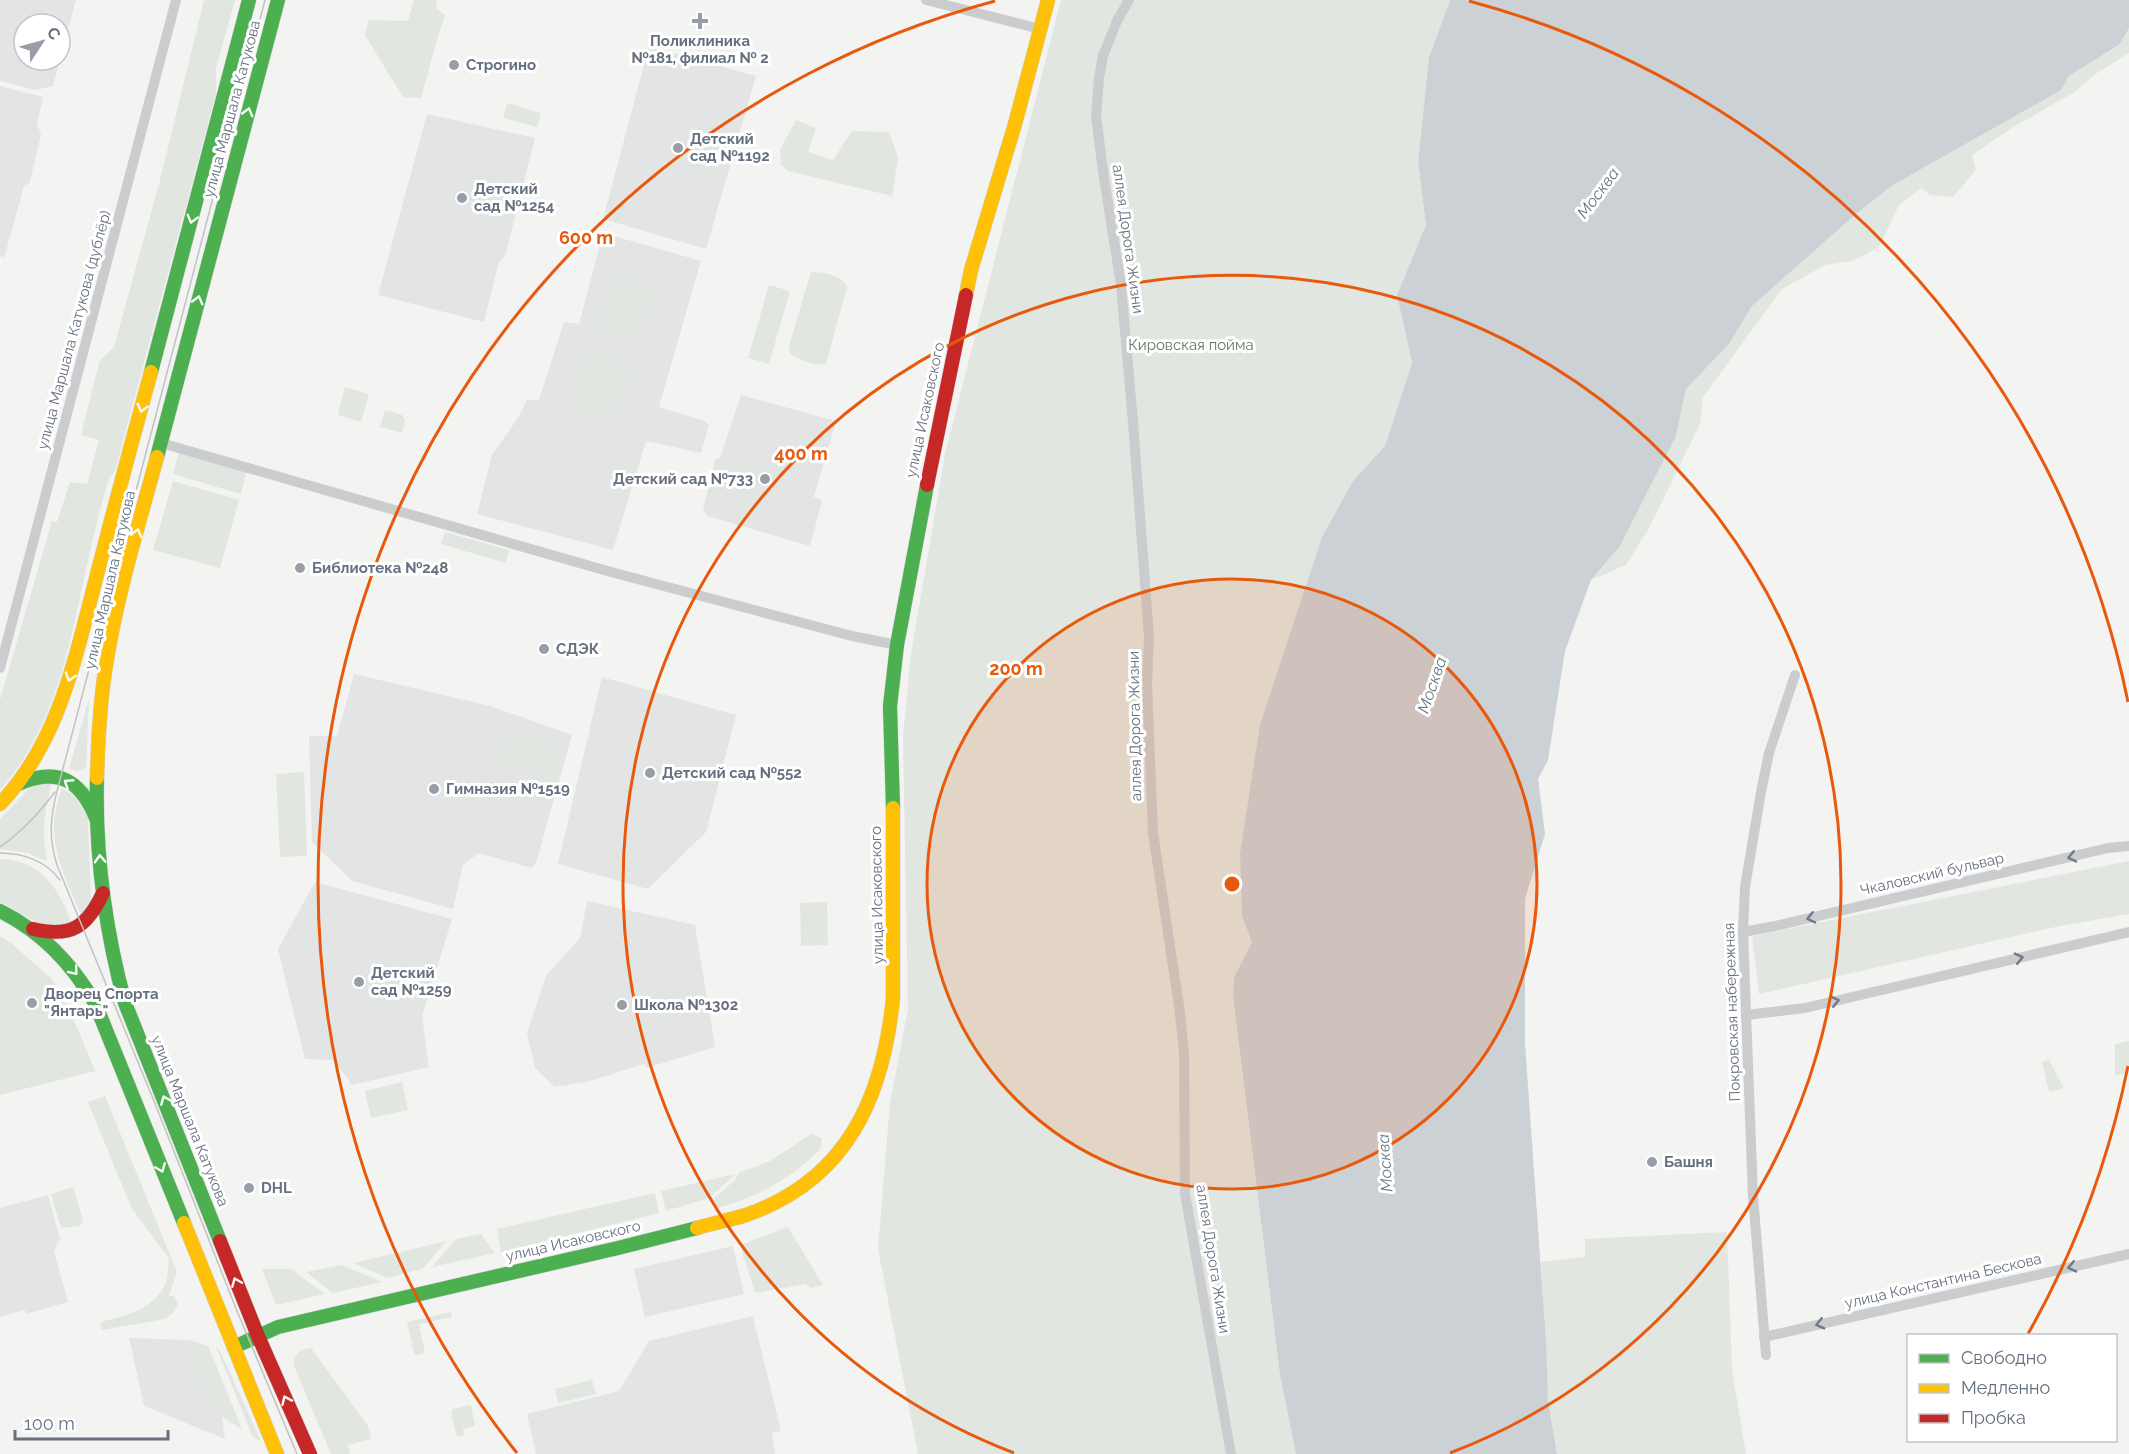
<svg xmlns="http://www.w3.org/2000/svg" width="2129" height="1454" font-family="Raleway,sans-serif">
	<style>
		.built { fill: #e3e5e4 }
		.green { fill: #e2e6e0 }
		.water { fill: #ccd1d5 }
		.lines { fill: none; stroke-linecap: round; stroke-linejoin: round }
		.fast-casing { stroke: #d0d1d1; stroke-width: 15 }
		.slow-casing { stroke: #d0d1d1; stroke-width: 15 }
		.jam-casing { stroke: #d0d1d1; stroke-width: 15 }
		.street { stroke: #cbcccd; stroke-width: 10 }
		.fast { stroke: #4caf50; stroke-width: 14 }
		.slow { stroke: #ffc107; stroke-width: 14 }
		.jam { stroke: #c62828; stroke-width: 14 }
		.tram { stroke: #c1c2c3; stroke-width: 1.5 }
		.oneway { stroke: #f6fbf6 }
		.oneway2 { stroke: #707987 }
		.ring { fill: none; stroke: #e8590c; stroke-width: 3 }
		.poi-dot { fill: #979ea7; stroke: #fff; stroke-width: 2 }
		.labels { text-anchor: middle; dominant-baseline: central; stroke-width: 6; stroke-linejoin: round; paint-order: stroke }
		.poi-label { font-size: 15px; font-weight: bold; fill: #66707f; stroke: #fff; text-anchor: start }
		.street-label { font-size: 15px; fill: #66707f; stroke: #fff }
		.park-label { font-size: 15px; fill: #657764; stroke: #fff }
		.water-label { font-size: 16px; font-style: italic; fill: #677783; stroke: #fff }
		.centre { fill: #e8590c; stroke: #fff; stroke-width: 3 }
		.ring-label { font-size: 18px; text-anchor: middle; font-weight: bold; fill: #e8590c; stroke: #fff; stroke-width: 6; stroke-linejoin: round; paint-order: stroke }
	</style>
	<rect width="100%" height="100%" fill="#f3f3f2"/>
	<g class="built">
		<path d="M0 0H76L60 59V24H24V60H60L53 86 36 90 0 81Z"/>
		<path d="M649 46 756 76 706 249 603 219Z"/>
		<path d="M0 86 43 97 37 124 41 134 30 182 24 186 4 258 0 256Z"/>
		<path d="M427 114 535 138 505 257 499 262 484 322 378 295Z"/>
		<path d="M603 233 701 261 659 407 705 421 709 425 701 453 646 441 613 550 477 514 492 455 518 418 527 400H539L564 322 579 324Z"/>
		<path d="M741 395 836 421 814 497 822 501 810 546 708 516 703 510 715 460 720 458Z"/>
		<path d="M354 674 490 706 572 735 536 863 531 868 479 853 463 865 453 909 352 881 312 842 309 736H337Z"/>
		<path d="M602 677 736 715 706 832 648 889 558 864Z"/>
		<path d="M315 882 452 919 422 1016 429 1067 352 1085 334 1060 305 1059 278 949Z"/>
		<path d="M587 901 695 925 715 1047 646 1068 644 1064 590 1081 555 1087 535 1068 527 1033 546 976 580 938Z"/>
		<path d="M48 1195 60 1239 54 1251 68 1302 26 1314 25 1310 0 1317V1208Z"/>
		<path d="M733 1246 744 1294 645 1317 634 1269Z"/>
		<path d="M753 1316 781 1431 772 1433 775 1454H536L527 1414 619 1391 649 1341Z"/>
		<path d="M129 1338 190 1340 194 1362 222 1417 225 1439 144 1406Z"/>
	</g>
	<g class="green">
		<path d="M204 0H235L216 68V94L115 471 108 480C103 502 96 524 91 547 71 633 61 720 0 790V700L52 521 57 522 70 482 87 484 99 440 81 435 100 360 114 347 159 184Z"/>
		<path d="M414 0H437L436 8 445 15 436 43 421 98 403 97 365 35 369 20 408 21Z"/>
		<path d="M1061 0H1450L1429 57 1418 162 1426 225 1397 295 1412 363 1385 446 1353 481 1322 537 1260 724 1240 853 1242 916 1252 942 1234 977 1233 995 1280 1375 1296 1454H918L878 1249 890 1103 908 1009 903 736 911 654 945 454Z"/>
		<path d="M2129 28V53L2094 75 2073 93 2015 126 1972 155 1976 170 1953 197 1930 195 1922 188 1899 205 1879 247 1853 261 1825 265 1782 289 1703 397 1700 424 1649 528 1626 565 1591 580 1620 546 1676 436 1686 389 1729 344 1752 306 1856 214 1893 185 2060 90 2069 76 2120 44Z"/>
		<path d="M507 103 541 113 537 127 503 118Z"/>
		<path d="M796 120 816 128 808 152 833 160 852 131 889 132 898 157 892 196 788 171 781 165 780 150Z"/>
		<path d="M811 272C823 272 842 275 847 287L826 364C813 366 801 360 790 354L789 346Z"/>
		<path d="M613 277 652 288 638 337 599 326Z"/>
		<path d="M769 285 790 291 769 364 748 358Z"/>
		<path d="M587 354 630 367 621 399 578 386Z"/>
		<path d="M345 387 369 394 361 422 338 415Z"/>
		<path d="M576 389 618 401 613 418 571 406Z"/>
		<path d="M385 410 402 415 405 420 402 433 380 427Z"/>
		<path d="M179 451 246 472 241 494 173 474Z"/>
		<path d="M173 481 239 500 220 568 153 550Z"/>
		<path d="M445 532 509 550 506 563 441 544Z"/>
		<path d="M89 699 86 767C80 772 76 771 69 769Z"/>
		<path d="M507 732 564 749 555 782 497 764Z"/>
		<path d="M304 772 307 856 280 857 276 774Z"/>
		<path d="M47 782 52 783C45 810 41 832 47 859L45 861 28 853 0 849V819L32 786 37 783Z"/>
		<path d="M62 788 76 798 88 818 91 901 87 911 81 915C62 870 43 836 62 788Z"/>
		<path d="M0 859C29 859 50 876 62 901 66 908 70 915 70 923 64 925 58 928 52 927 36 925 15 909 0 902Z"/>
		<path d="M2129 861V914L2060 926 1759 994 1752 936Z"/>
		<path d="M827 902 828 945 801 946 800 903Z"/>
		<path d="M0 936 11 943 52 979 77 1027 95 1071 0 1095Z"/>
		<path d="M2129 1041V1072L2115 1076V1044Z"/>
		<path d="M2049 1060 2064 1088 2049 1092 2042 1062Z"/>
		<path d="M402 1082 408 1110 371 1118 365 1091Z"/>
		<path d="M105 1096 177 1272 169 1296H174L178 1303C175 1313 169 1317 160 1320L102 1330 100 1322C125 1316 150 1311 164 1287 168 1280 168 1267 169 1259L131 1207 88 1102Z"/>
		<path d="M811 1134 822 1138 821 1148C793 1178 757 1197 717 1208L714 1198 734 1181 739 1173 770 1161Z"/>
		<path d="M736 1174 709 1198 666 1211 661 1191Z"/>
		<path d="M73 1187 83 1220 80 1226 61 1228 51 1194Z"/>
		<path d="M655 1193 659 1213 501 1252 497 1229Z"/>
		<path d="M788 1227 823 1285 811 1288 805 1284 755 1293 740 1245Z"/>
		<path d="M1727 1232 1732 1370 1746 1454H1557L1548 1400 1541 1262 1585 1257V1239Z"/>
		<path d="M481 1234 495 1253 432 1267 456 1239Z"/>
		<path d="M447 1241 422 1269 387 1278 353 1263Z"/>
		<path d="M342 1265 382 1282 333 1293 306 1272Z"/>
		<path d="M262 1269H291L325 1294 276 1305Z"/>
		<path d="M451 1312 452 1317 419 1324 425 1353 417 1355 414 1353 407 1322Z"/>
		<path d="M190 1340 208 1346 242 1429 222 1417 194 1362Z"/>
		<path d="M216 1347 220 1351 261 1441 253 1437Z"/>
		<path d="M311 1348 368 1426 371 1439 348 1445 350 1454H331L294 1366C292 1354 300 1350 311 1348Z"/>
		<path d="M592 1380 596 1394 558 1403 555 1389Z"/>
		<path d="M471 1405 475 1426 463 1429 464 1435 457 1437 451 1412 453 1409Z"/>
	</g>
	<path class="water" d="M1450 0H2129V28L2120 44 2069 76 2061 90 1893 185 1856 214 1752 306 1729 344 1686 389 1676 436 1620 546 1591 580 1565 651 1548 760 1538 779 1545 834 1525 899V1043L1546 1342 1548 1400 1557 1454H1296L1280 1375 1233 995 1234 977 1252 942 1242 916 1240 853 1260 724 1322 537 1353 481 1385 446 1412 363 1397 295 1426 225 1418 162 1429 57Z"/>
	<g class="lines">
		<g class="fast-casing">
			<g id="fast">
				<path d="M151 372 249 0"/>
				<path d="M157 457 278 0"/>
				<path d="M97 778C95 855 105 929 125 1003L220 1241"/>
				<path d="M18 784C57 767 80 779 96 818"/>
				<path d="M893 808 890 706 897 645 927 485"/>
				<path d="M0 911C42 932 71 963 95 1003L184 1223"/>
				<path d="M234 1347 278 1327 618 1248 697 1228"/>
			</g>
		</g>
		<g class="slow-casing">
			<g id="slow">
				<path d="M966 295 971 270 1015 124 1048 0"/>
				<path d="M97 778C98 739 100 698 107 659 118 591 139 524 157 457"/>
				<path d="M0 804C61 740 76 653 98 571 115 504 133 438 151 372"/>
				<path d="M184 1223 277 1454"/>
				<path d="M697 1228C713 1223 730 1220 746 1215 847 1180 883 1098 893 998V808"/>
			</g>
		</g>
		<g class="jam-casing">
			<g id="jam">
				<path d="M927 485 966 295"/>
				<path d="M33 929C71 938 87 927 103 893"/>
				<path d="M220 1241 258 1336 310 1454"/>
			</g>
		</g>
		<g class="street">
			<path d="M926 0 1040 29"/>
			<path d="M1129 0 1117 21 1103 56 1099 78 1096 116 1104 178 1121 285 1133 422 1149 637 1147 684 1153 833 1179 1006 1184 1052 1185 1194 1231 1454"/>
			<path d="M161 443 611 572 852 636 897 645"/>
			<path d="M0 668 176 0"/>
			<path d="M1743 932 1775 926 2108 848 2129 846"/>
			<path d="M1746 1015 1805 1008 2129 932"/>
			<path d="M1764 1337 2129 1254"/>
			<path d="M1766 1355 1753 1196 1743 932 1745 887 1761 792 1769 753 1795 675"/>
		</g>
		<use href="#fast" class="fast"/>
		<use href="#slow" class="slow"/>
		<use href="#jam" class="jam"/>
		<g class="tram">
			<path d="M265 0 56 795C50 820 49 840 57 865L156 1106 237 1311 297 1454"/>
			<path d="M0 847C22 832 39 813 55 792"/>
			<path d="M0 853C23 853 46 861 60 880"/>
		</g>
	</g>
	<defs><path id="oneway-chevron" d="M-2-3.5L2.5 0L-2 3.5" fill="none" stroke-width="1.6" stroke-linecap="round" stroke-linejoin="round" transform="scale(1.5)"/></defs>
	<g class="oneway">
		<use href="#oneway-chevron" transform="translate(248 112) rotate(-75)"/>
		<use href="#oneway-chevron" transform="translate(192 219) rotate(105)"/>
		<use href="#oneway-chevron" transform="translate(198 300) rotate(-75)"/>
		<use href="#oneway-chevron" transform="translate(142 408) rotate(105)"/>
		<use href="#oneway-chevron" transform="translate(137 533) rotate(-76)"/>
		<use href="#oneway-chevron" transform="translate(70 677) rotate(107)"/>
		<use href="#oneway-chevron" transform="translate(68 783) rotate(-147)"/>
		<use href="#oneway-chevron" transform="translate(100 859) rotate(-93)"/>
		<use href="#oneway-chevron" transform="translate(74 971) rotate(51)"/>
		<use href="#oneway-chevron" transform="translate(165 1100) rotate(-112)"/>
		<use href="#oneway-chevron" transform="translate(161 1168) rotate(68)"/>
		<use href="#oneway-chevron" transform="translate(236 1282) rotate(-112)"/>
		<use href="#oneway-chevron" transform="translate(286 1400) rotate(-114)"/>
	</g>
	<g class="oneway2">
		<use href="#oneway-chevron" transform="translate(2072 857) rotate(167)"/>
		<use href="#oneway-chevron" transform="translate(1811 918) rotate(167)"/>
		<use href="#oneway-chevron" transform="translate(2019 958) rotate(-13)"/>
		<use href="#oneway-chevron" transform="translate(1835 1001) rotate(-13)"/>
		<use href="#oneway-chevron" transform="translate(2072 1267) rotate(167)"/>
		<use href="#oneway-chevron" transform="translate(1820 1324) rotate(167)"/>
	</g>
	<circle cx="1232" cy="884" r="305" fill="#e8590c" fill-opacity=".12"/>
	<g class="ring">
		<circle cx="1232" cy="884" r="305"/>
		<path d="M1014 1453A609 609 0 1 1 1450 1453"/>
		<path d="M2128 1066A914 914 0 0 1 2028 1334M517 1453A914 914 0 0 1 995 1M1469 1A914 914 0 0 1 2128 702"/>
	</g>
	<g class="poi-dot">
		<path d="M697 12h6v6h6v6h-6v6h-6v-6h-6v-6h6z"/>
		<circle cx="454" cy="65" r="6"/>
		<circle cx="678" cy="148" r="6"/>
		<circle cx="462" cy="198" r="6"/>
		<circle cx="765" cy="479" r="6"/>
		<circle cx="300" cy="568" r="6"/>
		<circle cx="544" cy="649" r="6"/>
		<circle cx="650" cy="773" r="6"/>
		<circle cx="434" cy="789" r="6"/>
		<circle cx="359" cy="982" r="6"/>
		<circle cx="32" cy="1003" r="6"/>
		<circle cx="622" cy="1005" r="6"/>
		<circle cx="1652" cy="1162" r="6"/>
		<circle cx="249" cy="1188" r="6"/>
	</g>
	<g class="labels">
		<g class="poi-label">
			<text x="700" y="41" text-anchor="middle">Поликлиника<tspan x="700" dy="17">№181, филиал № 2</tspan></text>
			<text x="466" y="65">Строгино</text>
			<text x="690" y="139">Детский<tspan x="690" dy="17">сад №1192</tspan></text>
			<text x="474" y="189">Детский<tspan x="474" dy="17">сад №1254</tspan></text>
			<text x="753" y="479" text-anchor="end">Детский сад №733</text>
			<text x="312" y="568">Библиотека №248</text>
			<text x="556" y="649">СДЭК</text>
			<text x="662" y="773">Детский сад №552</text>
			<text x="446" y="789">Гимназия №1519</text>
			<text x="371" y="973">Детский<tspan x="371" dy="17">сад №1259</tspan></text>
			<text x="44" y="994">Дворец Спорта<tspan x="44" dy="17">"Янтарь"</tspan></text>
			<text x="634" y="1005">Школа №1302</text>
			<text x="1664" y="1162">Башня</text>
			<text x="261" y="1188">DHL</text>
		</g>
		<g class="street-label">
			<text transform="translate(232 109) rotate(-75)">улица Маршала Катукова</text>
			<text transform="translate(1128 239) rotate(82)">аллея Дорога Жизни</text>
			<text transform="translate(74 330) rotate(-75)">улица Маршала Катукова (дублёр)</text>
			<text transform="translate(925 410) rotate(-78)">улица Исаковского</text>
			<text transform="translate(110 580) rotate(-77)">улица Маршала Катукова</text>
			<text transform="translate(1135 726) rotate(-91)">аллея Дорога Жизни</text>
			<text transform="translate(1932 874) rotate(-13)">Чкаловский бульвар</text>
			<text transform="translate(877 895) rotate(-91)">улица Исаковского</text>
			<text transform="translate(1732 1012) rotate(-92)">Покровская набережная</text>
			<text transform="translate(190 1121) rotate(68)">улица Маршала Катукова</text>
			<text transform="translate(573 1241) rotate(-13)">улица Исаковского</text>
			<text transform="translate(1213 1259) rotate(81)">аллея Дорога Жизни</text>
			<text transform="translate(1943 1281) rotate(-13)">улица Константина Бескова</text>
		</g>
		<g class="park-label">
			<text x="1191" y="345">Кировская пойма</text>
		</g>
		<g class="water-label">
			<text transform="translate(1598 193) rotate(-53)">Москва</text>
			<text transform="translate(1432 685) rotate(-71)">Москва</text>
			<text transform="translate(1385 1163) rotate(-94)">Москва</text>
		</g>
	</g>
	<circle cx="1232" cy="884" r="9" class="centre"/>
	<g class="ring-label">
		<text x="586" y="244">600 m</text>
		<text x="801" y="460">400 m</text>
		<text x="1016" y="675">200 m</text>
	</g>
	<rect x="1907" y="1334" width="210" height="108" fill="#ffffff" stroke="#c2c6cc" stroke-width="1.5"/>
	<rect x="1919" y="1354" width="30" height="9" fill="#4caf50" stroke="#c2c6cc" stroke-width="1.5"/>
	<text x="1961" y="1364" font-size="18" fill="#66707f">Свободно</text>
	<rect x="1919" y="1384" width="30" height="9" fill="#ffc107" stroke="#c2c6cc" stroke-width="1.5"/>
	<text x="1961" y="1394" font-size="18" fill="#66707f">Медленно</text>
	<rect x="1919" y="1414" width="30" height="9" fill="#c62828" stroke="#c2c6cc" stroke-width="1.5"/>
	<text x="1961" y="1424" font-size="18" fill="#66707f">Пробка</text>
	<g transform="translate(42 42) rotate(54)"><circle r="28" fill="#ffffff" stroke="#c2c6cc" stroke-width="1.5"/>
	<path d="M0-4.5L10 22L0 15L-10 22Z" fill="#979ea7"/>
	<text y="-9" font-size="16" font-weight="bold" text-anchor="middle" fill="#66707f">С</text>
	</g>
	<path d="M15 1430v9h153v-9" fill="none" stroke="#66707f" stroke-width="3"/>
	<text x="24" y="1430" font-size="18" fill="#66707f" stroke="#ffffff" stroke-width="4.5" paint-order="stroke">100 m</text>
</svg>
